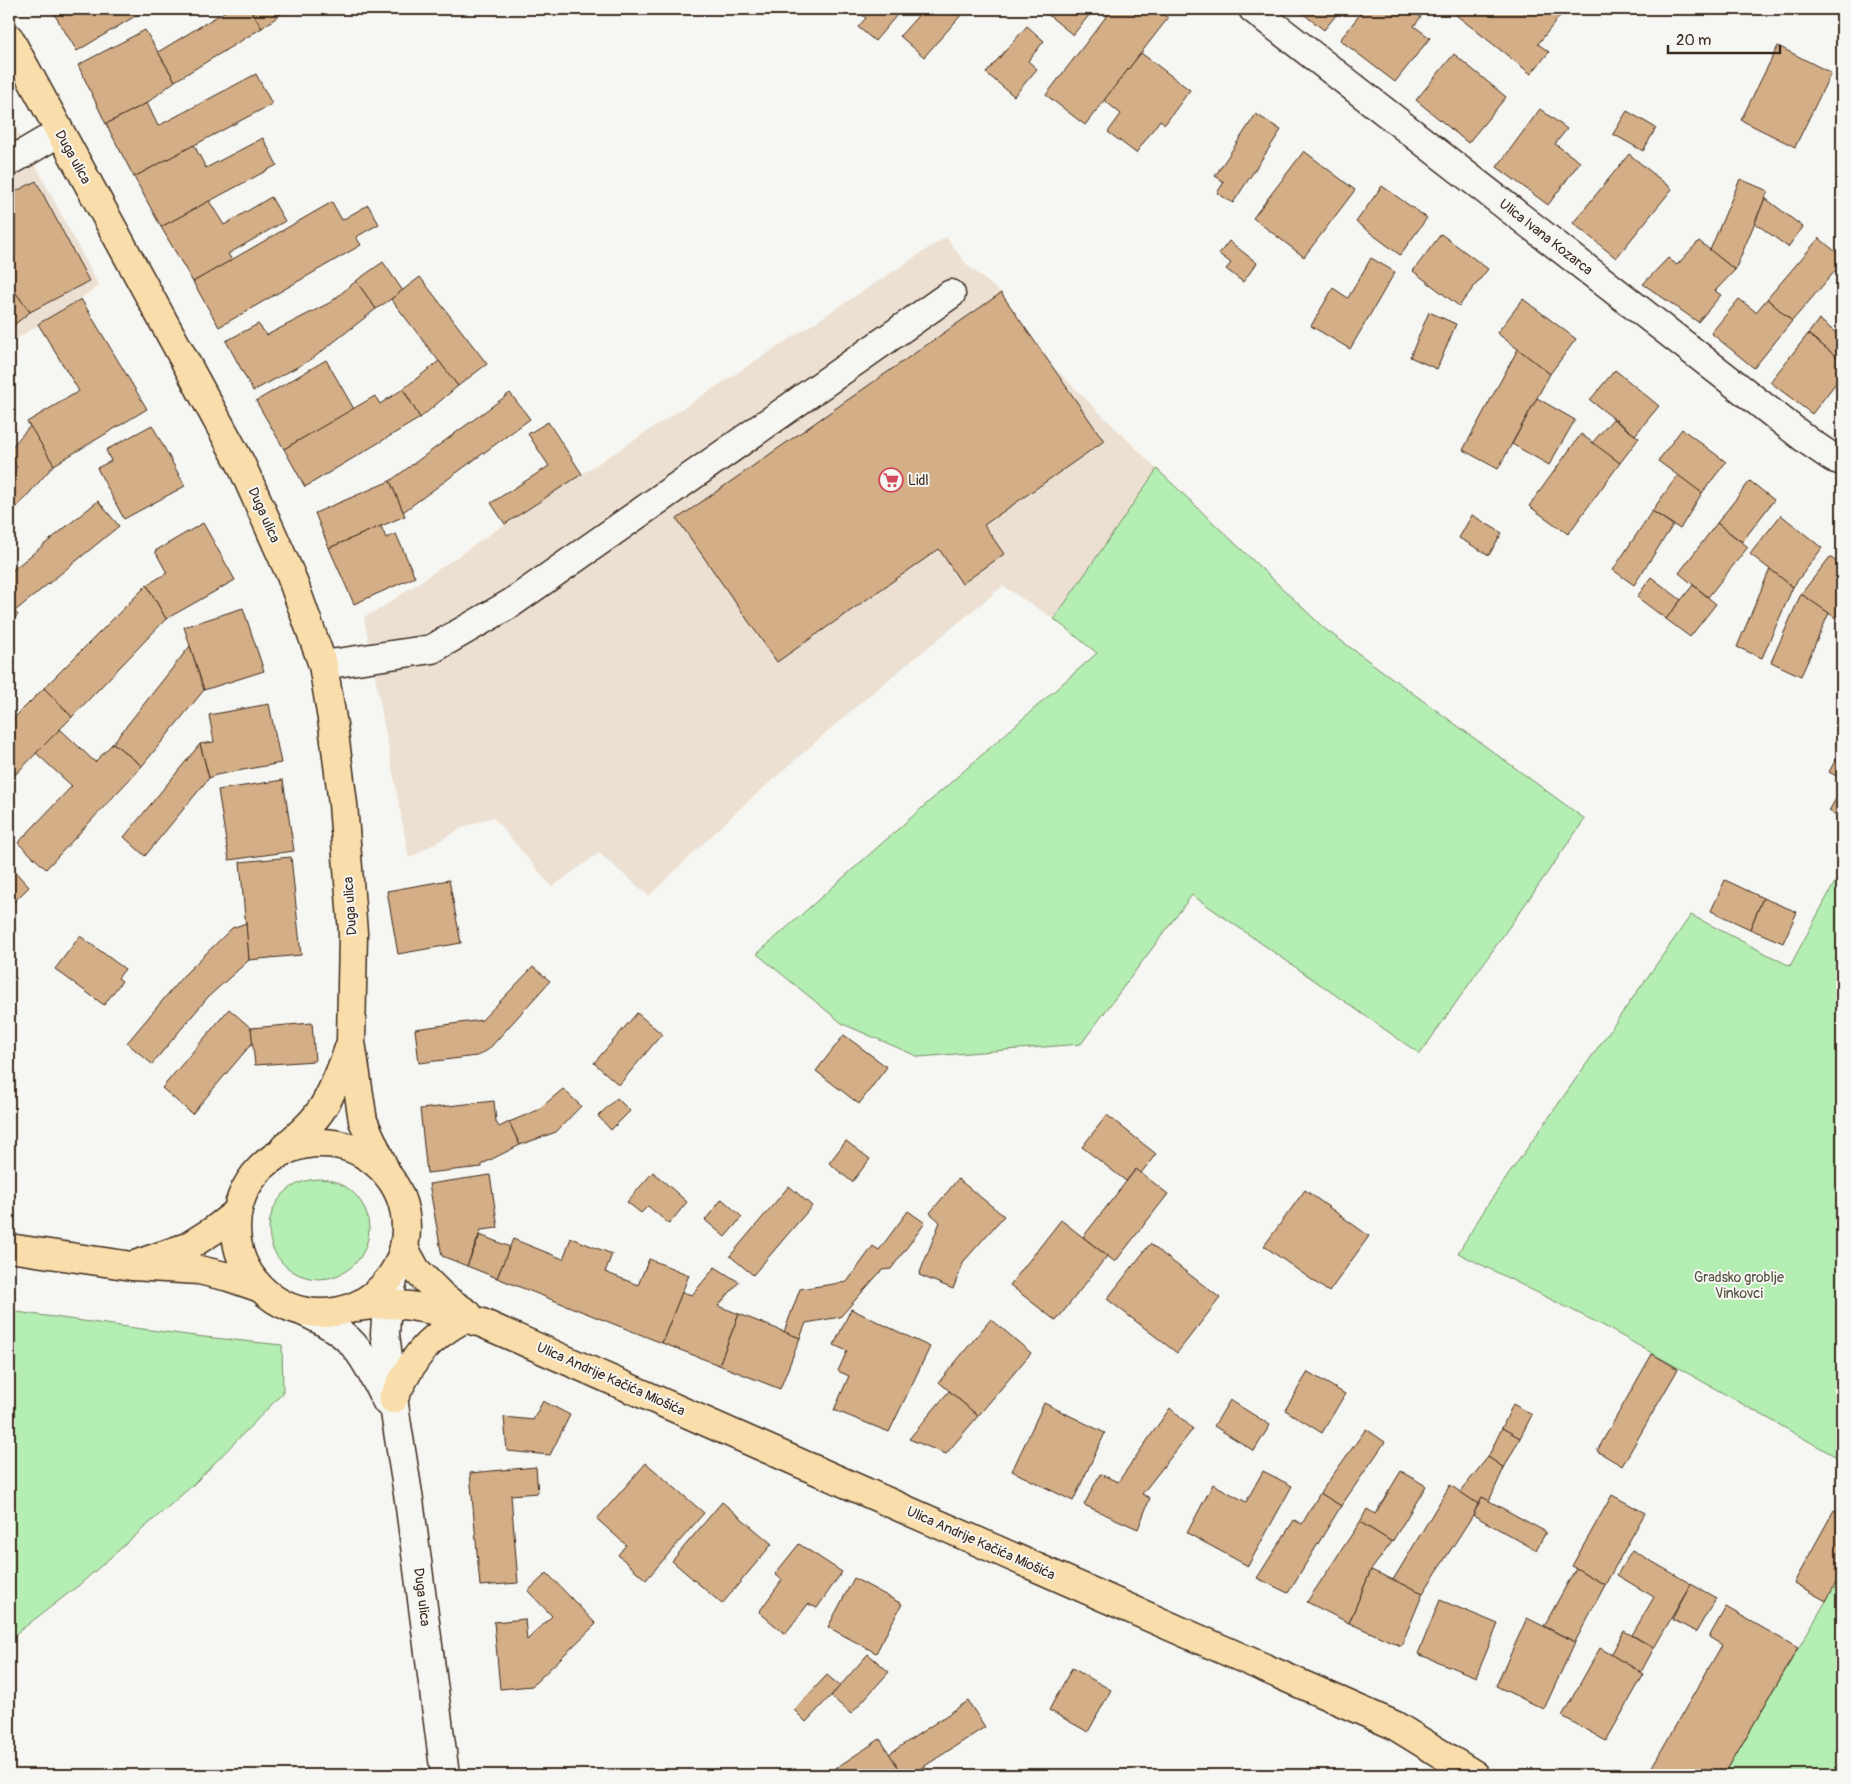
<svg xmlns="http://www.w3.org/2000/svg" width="1851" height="1784" font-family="Pangolin,sans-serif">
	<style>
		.built { fill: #ece0d2 }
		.green { fill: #b4eeb3; stroke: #788c68 }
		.building { fill: #d4ae86; stroke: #3b2a1e }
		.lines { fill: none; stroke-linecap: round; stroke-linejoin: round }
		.minor-casing { stroke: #3b2a1e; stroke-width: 31 }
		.major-casing { stroke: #3b2a1e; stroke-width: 31 }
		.minor { stroke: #f6f6f2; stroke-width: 28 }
		.major { stroke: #f9deab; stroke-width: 28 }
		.labels { text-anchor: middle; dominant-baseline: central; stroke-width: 4; stroke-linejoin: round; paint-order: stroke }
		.street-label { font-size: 14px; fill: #3b2a1e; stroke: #f6f6f2 }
		.poi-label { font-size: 14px; fill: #3b2a1e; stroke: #f6f6f2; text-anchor: start }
		.park-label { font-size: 14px; fill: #53513c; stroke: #f6f6f2 }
	</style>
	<rect width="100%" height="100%" fill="#f6f6f2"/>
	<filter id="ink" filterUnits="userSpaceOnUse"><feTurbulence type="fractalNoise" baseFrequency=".02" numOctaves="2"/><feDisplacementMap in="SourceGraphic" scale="10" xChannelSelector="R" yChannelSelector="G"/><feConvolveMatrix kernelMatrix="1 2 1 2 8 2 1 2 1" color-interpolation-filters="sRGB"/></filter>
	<g filter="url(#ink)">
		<g class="built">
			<path d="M9 115 99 286 9 344Z"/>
			<path d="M946 237 967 265 1001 293 1051 365 1157 469 1054 619 1003 586 860 703 737 811 649 896 599 853 552 887 493 817 464 827 409 858 364 617 380 609 505 524Z"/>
		</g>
		<g class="green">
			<path d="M1157 469 1325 629 1585 819 1420 1054 1192 895 1081 1044 919 1057 843 1024 757 954 1097 653 1054 619Z"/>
			<path d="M1842 869V1460L1602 1325 1458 1253 1488 1204 1691 915 1790 966Z"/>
			<circle cx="319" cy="1229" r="50"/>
			<path d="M9 1311 195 1336 282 1345 283 1393 194 1484 78 1586 9 1639Z"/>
			<path d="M1842 1572V1775H1724L1826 1601Z"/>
		</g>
		<g class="building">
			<path d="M51 9H147L77 51Z"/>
			<path d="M229 9H250L262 28 175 81 158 52Z"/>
			<path d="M250 9H288L262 28Z"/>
			<path d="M858 9H902L875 41 858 27 866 18 857 11Z"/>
			<path d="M924 9H958L963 13 924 57 900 36Z"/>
			<path d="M1041 9H1094L1073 35Z"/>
			<path d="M1112 9H1156L1168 18 1085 125 1046 95Z"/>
			<path d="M1297 9H1341L1324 30Z"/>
			<path d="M1364 9H1410L1421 17 1414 26 1430 38 1395 82 1340 40Z"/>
			<path d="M1461 9H1519L1527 15 1532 9H1562L1564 11 1538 44 1549 52 1531 74 1456 15Z"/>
			<path d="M1027 26 1044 41 1028 61 1037 69 1014 96 986 73Z"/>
			<path d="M145 30 175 81 147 103 106 124 78 65Z"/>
			<path d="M1778 46 1831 73 1795 147 1741 120Z"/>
			<path d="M1141 53 1190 90 1165 124 1160 120 1136 153 1108 132 1121 114 1104 100Z"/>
			<path d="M1454 54 1506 97 1468 143 1416 100Z"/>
			<path d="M256 74 272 104 134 177 106 124 147 103 158 126Z"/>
			<path d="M1540 109 1567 129 1555 144 1580 162 1548 205 1497 167Z"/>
			<path d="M1627 111 1656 128 1643 151 1613 134Z"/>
			<path d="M1256 114 1281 130 1233 203 1217 193 1224 182 1215 176Z"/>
			<path d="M263 138 277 165 161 227 134 177 194 145 206 168Z"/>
			<path d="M1304 151 1355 190 1304 257 1253 218Z"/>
			<path d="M1629 154 1672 189 1616 258 1573 223Z"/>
			<path d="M1740 179 1768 191 1735 270 1710 250Z"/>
			<path d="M36 181 89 281 30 312 9 284V195Z"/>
			<path d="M1382 186 1427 218 1400 255 1356 222Z"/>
			<path d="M271 197 285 221 228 254 232 260 193 282 161 227 209 201 224 225Z"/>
			<path d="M1765 198 1803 227 1788 247 1755 223Z"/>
			<path d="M332 202 342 220 368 205 379 224 356 237 361 245 219 327 193 282Z"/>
			<path d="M1441 234 1488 269 1459 306 1413 271Z"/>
			<path d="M1819 238 1842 257V263L1792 321 1767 299Z"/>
			<path d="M1229 241 1257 263 1243 282 1226 269 1231 263 1219 254Z"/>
			<path d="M1699 241 1735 270 1715 291 1721 295 1698 322 1643 284 1668 258 1677 265Z"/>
			<path d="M1371 258 1395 272 1350 349 1311 326 1333 288 1348 298Z"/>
			<path d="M383 262 403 291 376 309 356 281Z"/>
			<path d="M420 277 487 364 458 386 391 299Z"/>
			<path d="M356 281 376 309 312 359 253 391 226 341 258 324 267 335 331 302Z"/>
			<path d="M9 284 30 312 9 329Z"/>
			<path d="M1001 293 1104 441 984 525 1004 554 962 584 939 549 777 662 677 519Z"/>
			<path d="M81 299 147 409 54 465 27 422 79 391 38 324Z"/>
			<path d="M1523 299 1576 339 1550 374 1497 333Z"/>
			<path d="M1739 299 1756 312 1767 299 1792 321 1754 368 1711 333Z"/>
			<path d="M1429 312 1456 324 1437 369 1410 357Z"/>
			<path d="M1819 319 1842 338V361L1808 334Z"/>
			<path d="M1808 334 1842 361V375L1812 414 1770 382Z"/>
			<path d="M1518 349 1550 374 1498 469 1463 450Z"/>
			<path d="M326 360 354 409 284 449 256 401Z"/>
			<path d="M439 361 458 386 420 418 403 389Z"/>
			<path d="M1615 370 1659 406 1635 435 1590 400Z"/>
			<path d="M403 389 420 418 305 487 284 449 375 396 380 404Z"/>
			<path d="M510 393 530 419 403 512 390 481Z"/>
			<path d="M1537 398 1575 420 1549 465 1512 444Z"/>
			<path d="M1613 419 1639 438 1620 463 1592 443Z"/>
			<path d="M548 422 582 474 505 524 491 503 549 466 528 434Z"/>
			<path d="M152 425 185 486 124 519 97 468 111 461 106 450Z"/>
			<path d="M30 426 54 465 17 507 9 500V476L17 467 9 458V450Z"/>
			<path d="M1682 429 1726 462 1702 493 1658 461Z"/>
			<path d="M1581 434 1620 463 1568 534 1529 506Z"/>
			<path d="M1678 475 1702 493 1680 529 1652 511Z"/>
			<path d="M390 481 405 516 329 548 315 513Z"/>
			<path d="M1750 481 1774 500 1742 542 1717 523Z"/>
			<path d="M9 500 17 507 9 516Z"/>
			<path d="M98 501 119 526 15 611 9 605V573Z"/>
			<path d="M1652 511 1673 525 1634 585 1613 570Z"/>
			<path d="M1472 515 1502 533 1489 555 1459 538Z"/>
			<path d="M1781 515 1822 548 1793 587 1750 554Z"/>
			<path d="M203 523 235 580 166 619 147 585 167 573 155 551Z"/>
			<path d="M1717 523 1748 547 1708 597 1679 573Z"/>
			<path d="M381 526 386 538 396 534 415 577 354 604 329 548Z"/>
			<path d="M1830 557 1842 566V618L1840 621 1801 594Z"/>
			<path d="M1770 569 1793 587 1762 658 1737 647Z"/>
			<path d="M1651 577 1681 600 1666 619 1637 597Z"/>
			<path d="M147 585 166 619 72 717 44 688Z"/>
			<path d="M1693 585 1716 604 1690 637 1666 619Z"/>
			<path d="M1801 594 1829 613 1801 676 1771 662Z"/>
			<path d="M9 605 18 615 9 624Z"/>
			<path d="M243 608 264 671 204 690 184 627Z"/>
			<path d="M190 646 204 690 142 766 113 743Z"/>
			<path d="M44 688 72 717 9 781V723Z"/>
			<path d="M269 704 281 763 216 775 209 778 200 744 214 742 209 715Z"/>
			<path d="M60 729 95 762 113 743 142 766 46 869 18 843 72 786 36 753Z"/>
			<path d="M200 744 209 778 145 856 124 837Z"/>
			<path d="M1842 748V779L1829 772Z"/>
			<path d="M283 780 294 851 229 860 218 790Z"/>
			<path d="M1842 788V818L1829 811Z"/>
			<path d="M291 857 301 955 249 960 240 862Z"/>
			<path d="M9 865 29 887 14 902 9 897Z"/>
			<path d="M449 880 461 943 398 954 387 891Z"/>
			<path d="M1725 880 1763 898 1750 929 1711 911Z"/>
			<path d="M1763 898 1797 912 1783 943 1750 929Z"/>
			<path d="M246 923 249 960 208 997 152 1064 127 1043 183 976 232 928Z"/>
			<path d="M80 936 125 969 118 978 122 981 104 1005 55 969Z"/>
			<path d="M533 967 550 981 488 1050 477 1056 419 1063 415 1029 482 1020Z"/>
			<path d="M229 1009 251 1028 253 1042 192 1114 162 1088Z"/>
			<path d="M637 1013 662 1034 619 1085 594 1063Z"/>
			<path d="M312 1023 315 1061 255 1065 251 1028Z"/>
			<path d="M844 1035 887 1067 859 1104 816 1071Z"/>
			<path d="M563 1089 581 1106 556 1132 520 1145 509 1122 538 1110Z"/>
			<path d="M617 1098 630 1111 611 1130 598 1116Z"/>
			<path d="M494 1101 496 1122 499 1127 509 1122 520 1145 482 1164V1167L427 1173 420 1109Z"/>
			<path d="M1107 1115 1156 1154 1141 1173 1136 1169 1126 1181 1082 1147Z"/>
			<path d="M846 1141 870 1159 852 1182 829 1163Z"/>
			<path d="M1136 1169 1168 1194 1115 1262 1083 1237Z"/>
			<path d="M653 1172 687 1202 669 1224 648 1206 641 1213 627 1202Z"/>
			<path d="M490 1175 498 1228 481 1230 467 1266 442 1256 429 1184Z"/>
			<path d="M958 1179 1004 1216 964 1261 953 1289 919 1275 940 1222 930 1213Z"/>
			<path d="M789 1186 812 1206 753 1275 730 1256Z"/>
			<path d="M1305 1190 1369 1236 1329 1292 1264 1246Z"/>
			<path d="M722 1199 742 1217 725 1237 705 1220Z"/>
			<path d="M908 1211 925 1223 891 1269 882 1270 840 1317 806 1323 800 1338 784 1332 800 1289 847 1282 873 1246 879 1250Z"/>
			<path d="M1061 1220 1107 1256 1056 1321 1010 1285Z"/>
			<path d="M480 1235 510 1247 497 1278 467 1266Z"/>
			<path d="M571 1238 612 1254 605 1272 638 1285 649 1259 689 1275 662 1343 497 1278 513 1239 563 1259Z"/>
			<path d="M1150 1244 1220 1298 1177 1353 1107 1299Z"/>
			<path d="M715 1267 739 1282 718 1306 739 1314 719 1365 662 1343 682 1292 692 1295Z"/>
			<path d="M851 1309 930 1347 889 1432 834 1410 849 1376 838 1371 847 1351 834 1345Z"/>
			<path d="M739 1314 800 1338 780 1389 719 1365Z"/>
			<path d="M991 1319 1031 1353 978 1416 939 1382Z"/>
			<path d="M1652 1354 1678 1369 1622 1466 1597 1451Z"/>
			<path d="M1308 1372 1345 1394 1322 1433 1285 1410Z"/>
			<path d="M949 1391 978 1416 946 1454 909 1439Z"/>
			<path d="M1230 1400 1270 1425 1254 1451 1214 1426Z"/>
			<path d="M543 1401 570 1415 550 1455 507 1451 504 1417 533 1420Z"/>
			<path d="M1044 1403 1105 1433 1073 1501 1012 1471Z"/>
			<path d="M1513 1404 1532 1415 1520 1438 1502 1428Z"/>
			<path d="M1170 1408 1193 1429 1142 1494 1150 1498 1138 1529 1084 1505 1100 1474 1118 1482Z"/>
			<path d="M1502 1428 1520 1438 1504 1468 1488 1457Z"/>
			<path d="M1366 1429 1385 1442 1341 1506 1320 1493Z"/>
			<path d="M1488 1457 1504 1468 1489 1501 1482 1497 1478 1504 1460 1492Z"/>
			<path d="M646 1463 704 1513 646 1580 618 1555 626 1545 597 1519Z"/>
			<path d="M536 1467 538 1493 511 1495 518 1583 480 1586 470 1473Z"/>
			<path d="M1263 1471 1292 1486 1248 1566 1187 1533 1213 1484 1246 1502Z"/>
			<path d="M1401 1471 1426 1486 1392 1542 1360 1522 1367 1509 1375 1514Z"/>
			<path d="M1450 1485 1478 1504 1473 1515 1423 1593 1393 1580Z"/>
			<path d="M1320 1493 1341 1506 1288 1593 1257 1578 1294 1520 1302 1524Z"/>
			<path d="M1612 1495 1645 1513 1605 1585 1572 1566Z"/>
			<path d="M1482 1497 1546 1532 1536 1550 1473 1515Z"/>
			<path d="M722 1502 772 1544 722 1604 672 1561Z"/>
			<path d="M1834 1510 1842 1514V1572L1826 1601 1794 1583Z"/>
			<path d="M1360 1522 1392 1542 1371 1570 1349 1623 1307 1602Z"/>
			<path d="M799 1544 842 1572 817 1608 808 1604 785 1634 759 1612 782 1580 775 1574Z"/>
			<path d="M1632 1550 1691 1584 1654 1648 1632 1635 1654 1597 1617 1575Z"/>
			<path d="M1576 1568 1605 1585 1575 1642 1544 1626Z"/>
			<path d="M1371 1570 1423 1593 1401 1646 1349 1623Z"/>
			<path d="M547 1573 596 1624 532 1686 500 1689 494 1622 525 1619 527 1640 552 1616 528 1591Z"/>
			<path d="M854 1578 902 1604 876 1653 828 1627Z"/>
			<path d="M1691 1584 1716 1598 1696 1632 1672 1619Z"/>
			<path d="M1440 1600 1498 1624 1476 1677 1418 1654Z"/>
			<path d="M1726 1607 1798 1648 1724 1775H1659L1650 1770 1722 1645 1709 1637Z"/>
			<path d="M1527 1618 1575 1642 1544 1709 1496 1686Z"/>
			<path d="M1624 1631 1654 1648 1641 1672 1611 1655Z"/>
			<path d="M1600 1648 1644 1674 1606 1741 1562 1716Z"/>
			<path d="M868 1654 889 1672 851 1714 831 1696Z"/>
			<path d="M1072 1668 1111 1690 1088 1732 1049 1710Z"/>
			<path d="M827 1675 840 1686 806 1722 794 1710Z"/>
			<path d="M968 1701 985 1727 911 1775H903L889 1754Z"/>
			<path d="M880 1739 903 1775H825Z"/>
			<path d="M925 1767 930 1775H911Z"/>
		</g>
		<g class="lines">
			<g class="minor-casing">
				<g id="minor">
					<path d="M1253 9 1808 441 1833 458 1842 461"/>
					<path d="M9 162 60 132"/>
					<path d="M323 665 432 649 510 604 951 294"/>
					<path d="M395 1272 387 1304 385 1334 396 1419 409 1500 445 1775"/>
					<path d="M304 1312C356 1335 362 1354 387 1402"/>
				</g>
			</g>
			<g class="major-casing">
				<g id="major">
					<path d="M9 38 241 464 291 576 323 665 333 725 343 804 353 933 351 1042 363 1121 387 1174"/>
					<circle cx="321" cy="1228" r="85"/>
					<path d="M284 1148C299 1134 316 1121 326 1102 336 1084 343 1065 350 1045"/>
					<path d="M236 1213 214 1230 187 1247 132 1266 199 1270 229 1277 258 1287"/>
					<path d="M9 1248 132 1266"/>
					<path d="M404 1248 416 1270 444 1298 468 1314"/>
					<path d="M356 1307C366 1306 377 1304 387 1304 419 1305 451 1314 482 1323L1394 1725 1475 1775"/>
					<path d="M393 1399C414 1358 423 1341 465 1318"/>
				</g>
			</g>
			<use href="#minor" class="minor"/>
			<use href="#major" class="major"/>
		</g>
	</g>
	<defs>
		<g id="supermarket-ring" transform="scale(1.25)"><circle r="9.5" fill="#f6f6f2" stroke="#d1495b" stroke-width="1.5"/><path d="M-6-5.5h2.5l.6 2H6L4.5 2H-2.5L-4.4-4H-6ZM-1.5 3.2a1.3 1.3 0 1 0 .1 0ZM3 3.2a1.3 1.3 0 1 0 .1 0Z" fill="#d1495b"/></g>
	</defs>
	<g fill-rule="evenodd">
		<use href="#supermarket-ring" x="891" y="480"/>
	</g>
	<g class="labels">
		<g class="street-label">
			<text transform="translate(73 157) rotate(61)">Duga ulica</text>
			<text transform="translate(1546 237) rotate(38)">Ulica Ivana Kozarca</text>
			<text transform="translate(264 515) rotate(66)">Duga ulica</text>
			<text transform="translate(350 906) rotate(-94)">Duga ulica</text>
			<text transform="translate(611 1379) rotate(24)">Ulica Andrije Kačića Miošića</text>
			<text transform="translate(981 1543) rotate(24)">Ulica Andrije Kačića Miošića</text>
			<text transform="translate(422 1597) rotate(83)">Duga ulica</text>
		</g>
		<g class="poi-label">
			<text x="908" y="480">Lidl</text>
		</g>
		<g class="park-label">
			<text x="1739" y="1277">Gradsko groblje<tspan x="1739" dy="16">Vinkovci</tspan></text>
		</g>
	</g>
	<rect width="1851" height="1784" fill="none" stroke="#f6f6f2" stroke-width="30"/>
	<rect x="15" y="15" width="1821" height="1754" fill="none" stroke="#3b2a1e" stroke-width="2" filter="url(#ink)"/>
	<path d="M1668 45v8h112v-8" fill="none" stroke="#3b2a1e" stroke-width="2.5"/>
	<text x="1676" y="45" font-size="15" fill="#3b2a1e" stroke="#f6f6f2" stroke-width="4" paint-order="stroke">20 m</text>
</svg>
